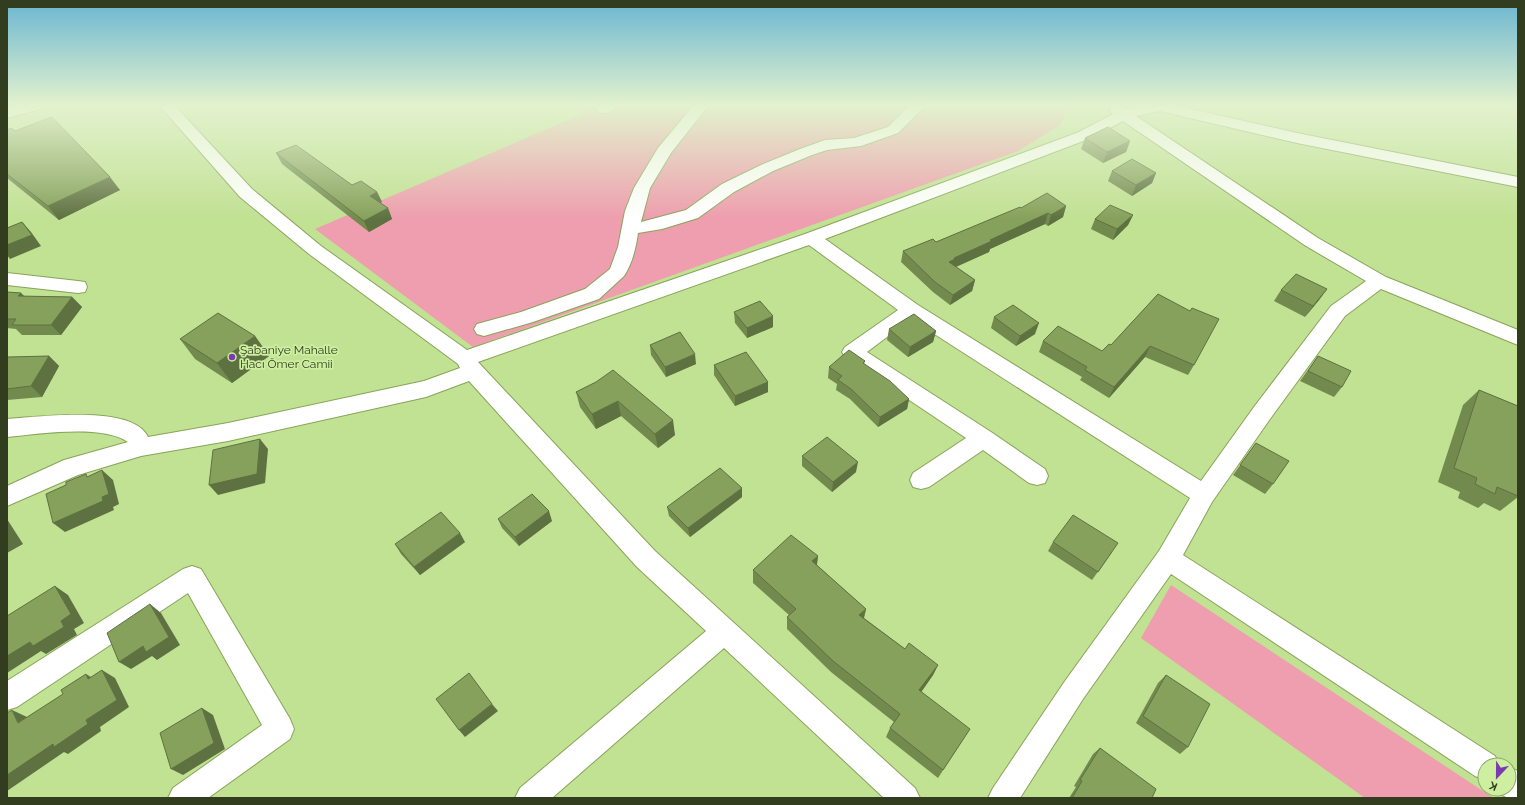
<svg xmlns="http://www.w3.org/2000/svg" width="1525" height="805" font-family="Raleway,sans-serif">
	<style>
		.green { fill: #ee9eae }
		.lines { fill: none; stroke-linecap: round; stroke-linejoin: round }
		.minor-casing { stroke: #87a459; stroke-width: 2 }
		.minor { fill: #fff; fill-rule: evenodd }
		.wall { fill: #738a4e }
		.shaded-wall { fill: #5e7140 }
		.building { fill: #86a15b; stroke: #5e7140 }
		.poi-dot { fill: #7b3aaf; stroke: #ceeea0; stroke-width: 1.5 }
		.labels { text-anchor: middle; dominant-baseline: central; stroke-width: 3.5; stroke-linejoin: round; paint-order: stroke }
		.poi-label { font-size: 12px; fill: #313d1e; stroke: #ceeea0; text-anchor: start }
	</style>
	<rect width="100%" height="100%" fill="#c1e193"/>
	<g class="green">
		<path d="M572 106H1069L1060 125 1018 151 473 347 315 229 584 113Z"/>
		<path d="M1171 585 1492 797V798H1365L1141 638Z"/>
	</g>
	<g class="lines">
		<g class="minor-casing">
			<g id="minor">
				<path d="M16 106H42L40 109 7 118V108Z"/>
				<path d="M160 106H175L252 189 321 246 467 350 805 234 1079 132 1113 114 1109 110 1114 106H1120L1126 109 1140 106H1178L1297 133 1518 177V187L1297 143 1160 111 1136 116 1318 238 1386 277 1518 330V345L1381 289 1345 316 1270 419 1212 502 1183 555 1495 756 1499 765H1485V780L1475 776 1171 574 1083 699 1020 798H988L993 788 1065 681 1159 551 1190 498 911 319 867 352 991 432 1045 469 1048 476 1045 483 1037 485 1029 483 983 450 929 487 921 489 913 487 910 480 913 473 966 438 845 357 842 352 845 347 898 310 809 245 478 362 655 551 915 788 920 798H884L724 648 552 798H515L520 788 706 631 637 567 469 381 426 397 228 441 141 456 78 475 7 506V486L64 460 128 442C102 424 39 434 7 437V419C38 417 133 404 148 437L228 423 424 381 460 368 458 364 309 254 240 197ZM1123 121 1306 246 1366 281 1331 306 1254 407 1201 481 918 305 825 239 1091 138Z"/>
				<path d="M598 106H616C612 113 606 114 599 112L596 109Z"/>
				<path d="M693 106H708L671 153 650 188 641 222 686 210 722 184 761 165 800 149 825 140 854 138 888 127 909 106H925L898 133 861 146 827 150 812 155 773 171 734 192 698 218 662 229 638 233C636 248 632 264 624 276L599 299 533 322 484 336 477 334 474 329 477 324 521 312 585 289 610 269 618 247 625 211 634 188 658 148Z"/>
				<path d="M7 273 78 281 85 282 87 287 85 292 78 293 7 285Z"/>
				<path d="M192 566 201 569 290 719 294 729 290 739 208 798H168L173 788 262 725 188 593 17 707 7 710V681L183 569Z"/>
				<path d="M1509 768 1518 771V798C1510 798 1501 798 1498 789H1509Z"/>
			</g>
		</g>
		<use href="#minor" class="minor"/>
	</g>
	<g class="wall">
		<path d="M7 130 15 131 120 190 59 220 7 178Z"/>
		<path d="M1085 138 1130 141 1126 152 1103 163 1081 149Z"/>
		<path d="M276 153 352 185 377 192 382 202 380 203 388 208 392 219 369 232 282 164Z"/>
		<path d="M1112 171 1156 173 1152 183 1132 196 1108 181Z"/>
		<path d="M1066 206 1063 217 1048 226 1045 224 990 249 989 252 956 267 975 280 972 291 950 305 933 292 901 262 903 251 936 242 1021 208Z"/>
		<path d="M1133 215 1128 225 1113 240 1091 229 1095 219Z"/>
		<path d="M1327 289 1319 300 1305 317 1274 301 1281 290Z"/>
		<path d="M7 292 21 293 24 296 72 297 82 307 61 335H22L16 329 7 328Z"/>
		<path d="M1158 294 1194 365 1188 375 1145 357 1109 398 1080 380 1082 377 1039 352 1043 341 1102 351 1111 345Z"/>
		<path d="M734 312 773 327 747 338 735 323Z"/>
		<path d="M994 317 1035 334 1016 346 991 328Z"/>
		<path d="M889 329 936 331 933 342 908 357 887 340Z"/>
		<path d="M255 336 269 356 232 383 195 359 180 339Z"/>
		<path d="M650 345 696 364 666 377 651 355Z"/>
		<path d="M49 356 59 366 42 397 7 400V359Z"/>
		<path d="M1318 356 1342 387 1334 397 1300 381Z"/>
		<path d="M865 361 864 364 909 399 907 409 878 427 850 399 836 390 837 384 828 378 829 367Z"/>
		<path d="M714 365 768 382V392L735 406 714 375Z"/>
		<path d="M596 382 675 435 658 448 621 416 596 429 580 407 576 392Z"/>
		<path d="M1479 390 1518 406V497L1500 511 1484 503 1478 508 1458 498 1460 492 1438 482 1463 405Z"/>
		<path d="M1256 443 1273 484 1265 494 1233 475Z"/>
		<path d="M802 456 856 472 832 492 802 466Z"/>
		<path d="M742 497 690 537 669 516 667 507Z"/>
		<path d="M498 519 552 521 519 546 502 528Z"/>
		<path d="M465 542 420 575 401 554 395 544Z"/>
		<path d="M1053 542 1112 552 1092 580 1048 551Z"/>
		<path d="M818 556 817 565 866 609 864 618 905 649 938 665 933 675 921 692 964 738 938 778 886 737 890 728 894 722 831 672 787 629V617L789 615 753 583V570Z"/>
		<path d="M1166 675 1188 747 1180 754 1136 723 1158 683Z"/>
		<path d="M1100 748 1152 798H1069L1076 787 1074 786 1093 754Z"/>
	</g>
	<g class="shaded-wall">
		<path d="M1130 141 1126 152 1103 163 1107 152Z"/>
		<path d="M1156 173 1152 183 1132 196 1136 185Z"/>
		<path d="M110 177 120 190 59 220 48 206Z"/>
		<path d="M377 192 382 202 374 206 370 196Z"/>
		<path d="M1066 206 1063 217 1048 226 1051 215Z"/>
		<path d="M388 208 392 219 369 232 364 221Z"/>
		<path d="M1048 213 1045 224 990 249 989 252 953 268 949 262 954 258 990 240Z"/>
		<path d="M1133 215 1128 225 1113 240 1117 229Z"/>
		<path d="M22 222 31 232 41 246 10 259 7 255V245Z"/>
		<path d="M975 280 972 291 950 305 953 295Z"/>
		<path d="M1327 289 1319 300 1305 317 1313 306Z"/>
		<path d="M21 293 31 303 18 296Z"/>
		<path d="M72 297 82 307 61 335 51 325Z"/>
		<path d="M773 316V327L747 338V328Z"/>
		<path d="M1039 323 1035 334 1016 346 1020 336Z"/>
		<path d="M936 331 933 342 908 357 910 347Z"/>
		<path d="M255 336 269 356 232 383 217 363Z"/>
		<path d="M1150 346 1145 357 1109 398 1114 387Z"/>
		<path d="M695 354 696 364 666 377 665 367Z"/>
		<path d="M49 356 59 366 42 397 31 386Z"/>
		<path d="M768 382V392L735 406V396Z"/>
		<path d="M909 399 907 409 878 427 880 417Z"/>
		<path d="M618 401 621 416 596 429 592 414Z"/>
		<path d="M673 420 675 435 658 448 655 434Z"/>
		<path d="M260 439 268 449 265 483 218 495 209 485Z"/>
		<path d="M858 462 856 472 832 492 833 482Z"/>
		<path d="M102 470 113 480 119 504 113 507 114 510 65 532 53 523 102 497Z"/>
		<path d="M742 488V497L690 537 688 528Z"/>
		<path d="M549 511 552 521 519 546 515 537Z"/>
		<path d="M7 519 23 544 7 553Z"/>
		<path d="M460 533 465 542 420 575 414 567Z"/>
		<path d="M818 556 816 569 812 561Z"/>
		<path d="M55 586 68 595 84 623 74 629 77 635 46 654 41 651 7 673V656L61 621Z"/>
		<path d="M150 604 161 613 180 645 157 660 152 656 131 669 119 662 143 646Z"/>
		<path d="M866 609 863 621 859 615Z"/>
		<path d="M938 665 933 675 915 701 919 690Z"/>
		<path d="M102 670 115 678 129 707 100 727 101 731 68 754 64 752 7 791V775L86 720Z"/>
		<path d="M86 674 99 682 88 679Z"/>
		<path d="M492 704 498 711 465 737 459 730Z"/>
		<path d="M202 708 213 715 225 749 183 775 171 769Z"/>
		<path d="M12 710 27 717 18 723Z"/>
	</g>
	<g class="building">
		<path d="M52 117 110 177 48 206 7 174V130L11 128 15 131Z"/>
		<path d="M1108 127 1130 141 1107 152 1085 138Z"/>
		<path d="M296 145 352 185 361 181 377 192 370 196 388 208 364 221 276 153Z"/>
		<path d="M1132 159 1156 173 1136 185 1112 171Z"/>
		<path d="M1047 193 1066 206 1051 215 1048 213 990 240 992 241 954 258 955 259 949 262 975 280 953 295 935 282 903 251 933 239 936 242 1020 207 1021 208Z"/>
		<path d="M1110 205 1133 215 1117 229 1095 219Z"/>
		<path d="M22 222 32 235 7 245V228Z"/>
		<path d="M1296 274 1327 289 1313 306 1281 290Z"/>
		<path d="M7 292 21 293 18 296 72 297 51 325H12L16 319H7Z"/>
		<path d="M1158 294 1190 311 1192 308 1219 319 1194 365 1150 346 1114 387 1085 370 1087 367 1043 341 1058 326 1102 351 1109 344 1111 345Z"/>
		<path d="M760 301 773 316 747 328 734 312Z"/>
		<path d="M1013 305 1039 323 1020 336 994 317Z"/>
		<path d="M218 313 255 336 217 363 180 339Z"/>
		<path d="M914 314 936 331 910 347 889 329Z"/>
		<path d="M680 332 695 354 665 367 650 345Z"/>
		<path d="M849 350 865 361 863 363 890 381 909 399 880 417 851 389 838 380 842 376 829 367Z"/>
		<path d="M746 352 768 382 735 396 714 365Z"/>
		<path d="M49 356 31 386 7 389V359L8 357Z"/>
		<path d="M1318 356 1351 371 1342 387 1308 371Z"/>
		<path d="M613 370 673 420 655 434 618 401 592 414 576 392 596 382Z"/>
		<path d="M1479 390 1518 406V496L1497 487 1495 494 1475 484 1477 478 1454 468Z"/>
		<path d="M827 437 858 462 833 482 802 456Z"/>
		<path d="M260 439 257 474 209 485 213 450Z"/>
		<path d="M1256 443 1289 461 1273 484 1240 465Z"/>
		<path d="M720 468 742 488 688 528 667 507Z"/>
		<path d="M102 470 109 494 102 497 103 501 53 523 46 494 66 485V482L86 474 87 477Z"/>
		<path d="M532 494 549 511 515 537 498 519Z"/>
		<path d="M441 512 460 533 414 567 395 544Z"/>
		<path d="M1073 515 1118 543 1098 572 1053 542Z"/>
		<path d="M791 535 818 556 812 561 866 609 859 615 905 649 909 643 938 665 919 690 970 729 943 770 890 728 900 714 833 661 787 617 796 609 753 570Z"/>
		<path d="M55 586 71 614 61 621 64 627 33 646 30 642 7 656V616Z"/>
		<path d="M150 604 169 637 146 652 143 646 119 662 107 633Z"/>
		<path d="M102 670 117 700 86 720 88 724 54 747 53 744 7 775V713L12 710 18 723 63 694 61 690 86 674 88 679Z"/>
		<path d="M469 673 492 704 459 730 436 699Z"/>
		<path d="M1166 675 1210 704 1188 747 1143 716Z"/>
		<path d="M202 708 214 743 171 769 160 733Z"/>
		<path d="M1100 748 1156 789 1152 798H1072L1082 781 1080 780Z"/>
	</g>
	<linearGradient id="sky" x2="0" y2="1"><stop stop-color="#6ab6d1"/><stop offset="0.48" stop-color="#e3f2ce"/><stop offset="1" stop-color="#e3f2ce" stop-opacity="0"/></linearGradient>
	<rect width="1525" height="219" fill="url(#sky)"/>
	<circle class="poi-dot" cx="232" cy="357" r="4"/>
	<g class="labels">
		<g class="poi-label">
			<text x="240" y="350">Şabaniye Mahalle<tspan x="240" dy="14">Hacı Ömer Camii</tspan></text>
		</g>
	</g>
	<rect width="1525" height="805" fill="none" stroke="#313d1e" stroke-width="16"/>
	<g transform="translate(1497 777) rotate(202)"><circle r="19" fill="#ceeea0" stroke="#8fa76c"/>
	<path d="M0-3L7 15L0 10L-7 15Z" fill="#7b3aaf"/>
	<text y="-6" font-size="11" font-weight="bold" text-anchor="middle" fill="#313d1e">K</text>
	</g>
</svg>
